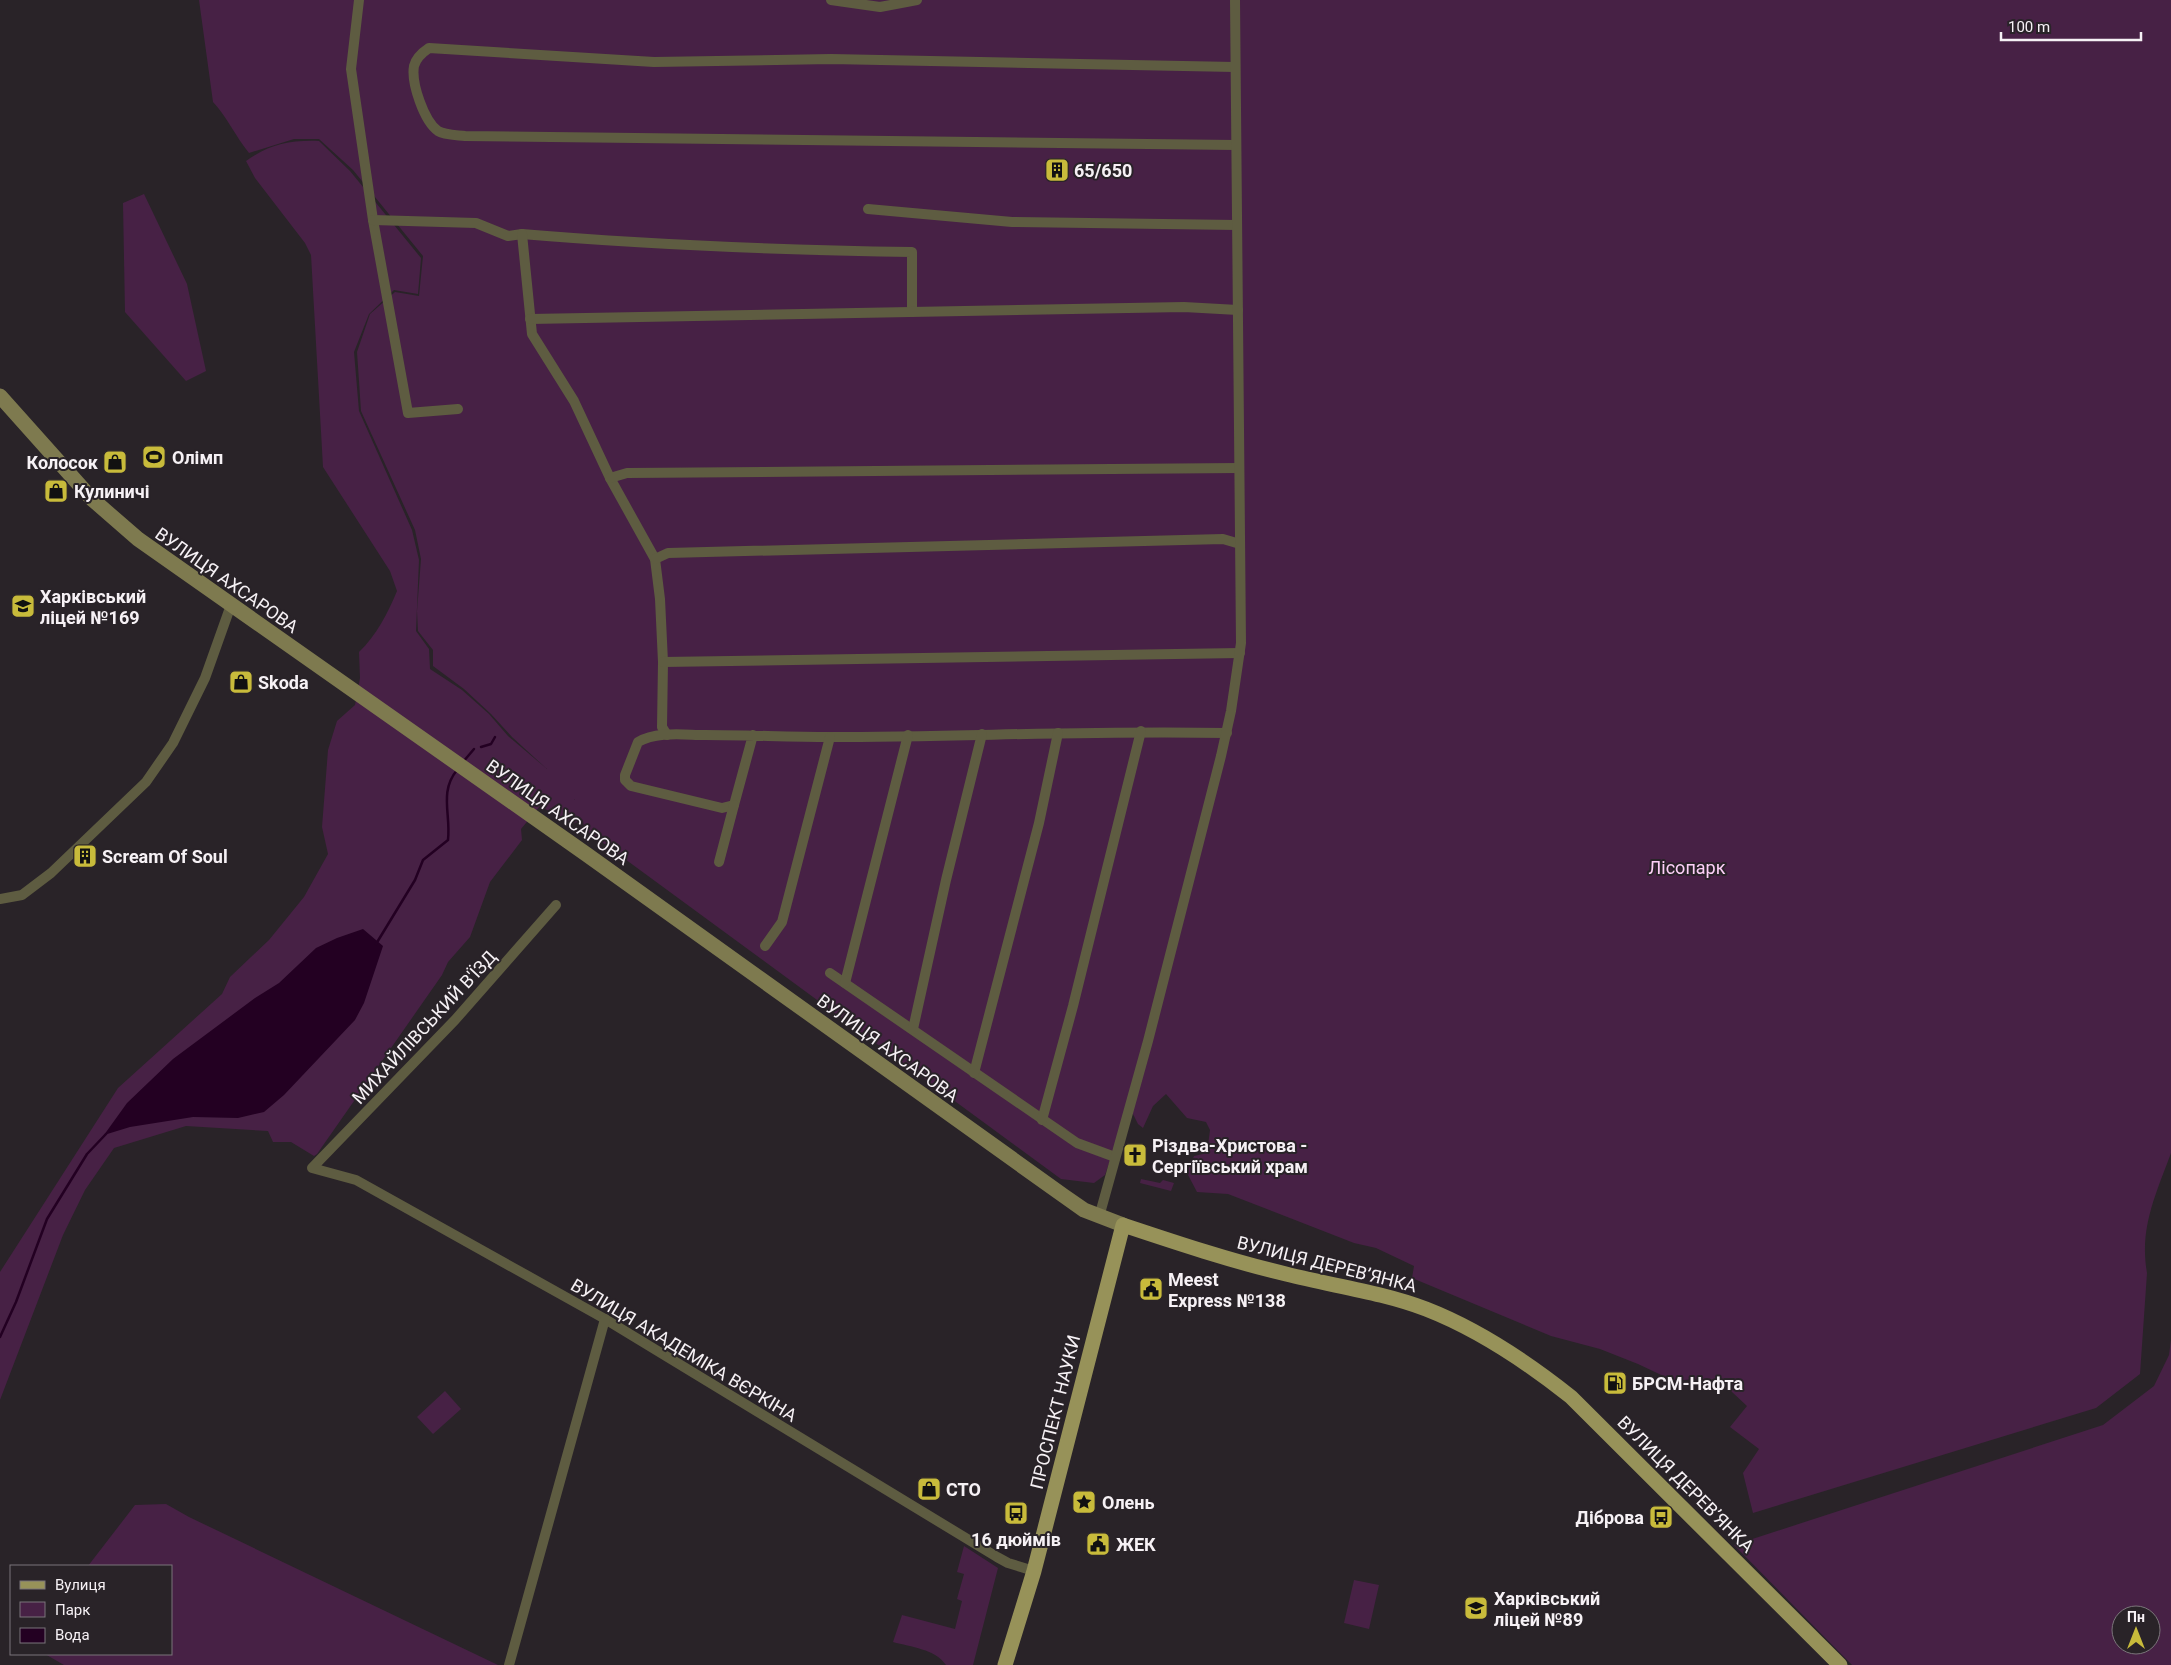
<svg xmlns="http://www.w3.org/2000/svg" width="2171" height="1665" font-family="Roboto,sans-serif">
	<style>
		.green { fill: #472145; fill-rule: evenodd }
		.water { fill: #230022 }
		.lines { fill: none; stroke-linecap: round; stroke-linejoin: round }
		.stream { stroke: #230022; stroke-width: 2.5 }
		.street { stroke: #5e5c41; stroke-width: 10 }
		.secondary { stroke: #7e7a4f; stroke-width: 15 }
		.primary { stroke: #979259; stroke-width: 15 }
		.labels { text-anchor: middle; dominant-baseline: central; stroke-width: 4; stroke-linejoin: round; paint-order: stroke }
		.poi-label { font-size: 18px; font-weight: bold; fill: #f6f1f5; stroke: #292328; text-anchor: start }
		.street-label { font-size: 18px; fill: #f6f1f5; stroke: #292328 }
		.park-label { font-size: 18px; fill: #fdd0f8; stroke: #292328 }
	</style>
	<rect width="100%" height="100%" fill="#292328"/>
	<g class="green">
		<path d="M199 0H2171V1153C2156 1194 2139 1228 2147 1273L2140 1374 2096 1408 1753 1513 1743 1473 1759 1449 1730 1427 1747 1406 1732 1392 1715 1383 1694 1379 1674 1381 1638 1364 1600 1349 1551 1336 1412 1278 1414 1266 1376 1248 1354 1243 1228 1194 1197 1192 1187 1173 1194 1156 1207 1153 1210 1130 1206 1122 1187 1118 1166 1094 1153 1106 1143 1128 1138 1124 1133 1114H1126L1105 1175 1094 1183 1061 1179 584 829 583 820 576 802 583 820 571 824 540 806 521 829 522 840 490 882 470 937 448 962 442 975 317 1154 314 1156 291 1142H273L268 1131 186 1126 114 1148 85 1190 63 1235 0 1400V1272L118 1088 222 994 230 977 269 940 304 897 328 854 322 827 328 750 337 721 355 705 360 678 359 652C376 636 388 613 397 591L390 571 323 467 311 255 305 243 255 178 246 161C270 144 290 140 319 141L350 171 421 258 418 294 394 290 369 314 354 352 359 411 412 530 419 560 416 631 429 649 430 669 462 690 489 714 508 736 547 769 575 800 547 769 512 737 491 714 464 689 433 666V650L418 631 417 611 421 559 415 530 361 411 357 352 370 314 395 292 419 296 423 256 353 170 319 139H294L249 153C236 137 227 117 213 102Z"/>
		<path d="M144 194 187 284 206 371 186 381 125 312 123 203Z"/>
		<path d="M1141 1179 1160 1183 1163 1180 1174 1183 1171 1191 1140 1183Z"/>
		<path d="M2171 1340V1665H1852L1734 1545 2103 1425 2154 1386 2169 1355ZM2121 1615H2151V1645H2121Z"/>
		<path d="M445 1391 461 1409 433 1434 417 1417Z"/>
		<path d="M166 1504 189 1517 498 1665H64L45 1654H171V1566H88L135 1505Z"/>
		<path d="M964 1546 998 1568 973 1665H946C935 1649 911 1647 893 1642L902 1615 955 1629 962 1601 957 1599 964 1574 957 1572Z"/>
		<path d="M1354 1580 1379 1585 1369 1629 1344 1623Z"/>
	</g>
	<path class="water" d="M363 929 383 946 364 1003 355 1020 284 1095 264 1112 238 1118 193 1117 130 1127 104 1135 127 1103 173 1059 255 998 279 983 316 948 337 938Z"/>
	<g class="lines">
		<g class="stream">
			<path d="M481 747 491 744 495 737"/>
			<path d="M463 762 474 749"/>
			<path d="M376 944 415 880 423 860 448 840C451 814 439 792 457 770"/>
			<path d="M0 1337 16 1302 47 1219 87 1154 106 1134"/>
		</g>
		<g class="street">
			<path d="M359 0 351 69 373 220 408 413 458 409"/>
			<path d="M831 0 880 7 917 0"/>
			<path d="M1235 67 831 59 654 62 429 48C423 52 416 58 414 66 411 83 424 121 438 131 444 135 457 135 465 136L1236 145"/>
			<path d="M868 209 1012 222 1237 225"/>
			<path d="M373 220 476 223 508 236 522 234C652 245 782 250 912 252V312"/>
			<path d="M522 234 532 334 574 401 610 478 655 559 660 599 663 662 662 727 667 735"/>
			<path d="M530 319 1184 307 1238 310"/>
			<path d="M610 478 627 473 1239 468"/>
			<path d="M655 559 668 553 1223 539 1240 544"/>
			<path d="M663 662 1240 653"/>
			<path d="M753 735 734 805 722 808 631 786 625 780V775L638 742C657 731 684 735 705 735 747 735 788 737 830 737 962 737 1094 730 1227 733"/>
			<path d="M719 862 734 805"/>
			<path d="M0 899 22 895 51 873 146 782 173 743 205 678 231 605"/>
			<path d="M556 905 455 1020 312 1168 356 1180 605 1319 997 1557 1008 1563 1034 1571"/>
			<path d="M765 946 782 922 830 737"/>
			<path d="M830 973 1077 1143 1115 1157"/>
			<path d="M845 983 908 735"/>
			<path d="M913 1029 946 880 982 734"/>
			<path d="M974 1073 1039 823 1058 733"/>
			<path d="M1042 1120 1073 1006 1141 731"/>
			<path d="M1099 1217 1148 1041 1221 756 1231 711 1241 643 1235 0"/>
			<path d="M509 1665 605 1319"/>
		</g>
		<path class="secondary" d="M0 396 92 499 138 539 586 854 1064 1196 1084 1210 1123 1225"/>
		<path class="primary" d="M1005 1665 1034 1571 1123 1225C1177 1243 1231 1261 1286 1274 1333 1286 1381 1292 1426 1309 1480 1330 1527 1362 1571 1397L1840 1665"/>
	</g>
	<defs>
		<g id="building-square" transform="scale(1.25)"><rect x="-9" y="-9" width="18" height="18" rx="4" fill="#c8bb3b" stroke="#292328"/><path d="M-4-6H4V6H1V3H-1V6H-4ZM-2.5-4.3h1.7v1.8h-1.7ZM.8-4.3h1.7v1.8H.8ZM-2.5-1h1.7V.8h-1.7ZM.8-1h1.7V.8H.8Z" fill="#111"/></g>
		<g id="stadium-square" transform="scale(1.25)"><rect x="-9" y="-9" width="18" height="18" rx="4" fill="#c8bb3b" stroke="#292328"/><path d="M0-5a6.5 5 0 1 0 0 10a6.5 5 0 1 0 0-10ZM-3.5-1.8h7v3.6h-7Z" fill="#111"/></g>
		<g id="shop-square" transform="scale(1.25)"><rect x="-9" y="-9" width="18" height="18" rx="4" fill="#c8bb3b" stroke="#292328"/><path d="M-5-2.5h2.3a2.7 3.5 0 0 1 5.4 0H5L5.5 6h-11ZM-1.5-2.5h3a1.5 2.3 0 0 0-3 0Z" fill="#111"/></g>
		<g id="school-square" transform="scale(1.25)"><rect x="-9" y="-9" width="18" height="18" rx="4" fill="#c8bb3b" stroke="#292328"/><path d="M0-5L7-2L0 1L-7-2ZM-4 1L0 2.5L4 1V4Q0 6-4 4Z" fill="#111"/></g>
		<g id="church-square" transform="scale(1.25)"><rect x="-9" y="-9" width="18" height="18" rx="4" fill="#c8bb3b" stroke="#292328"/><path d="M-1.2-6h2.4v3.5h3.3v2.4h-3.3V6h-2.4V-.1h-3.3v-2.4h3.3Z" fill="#111"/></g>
		<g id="civic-square" transform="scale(1.25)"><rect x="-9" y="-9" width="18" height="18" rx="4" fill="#c8bb3b" stroke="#292328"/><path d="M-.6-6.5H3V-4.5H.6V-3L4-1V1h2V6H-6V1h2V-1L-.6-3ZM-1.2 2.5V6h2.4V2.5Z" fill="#111"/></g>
		<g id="fuel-square" transform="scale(1.25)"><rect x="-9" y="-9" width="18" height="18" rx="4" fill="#c8bb3b" stroke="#292328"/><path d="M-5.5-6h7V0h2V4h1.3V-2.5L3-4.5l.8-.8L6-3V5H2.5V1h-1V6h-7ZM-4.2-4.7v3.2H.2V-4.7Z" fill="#111"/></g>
		<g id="sight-square" transform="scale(1.25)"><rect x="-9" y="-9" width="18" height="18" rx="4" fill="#c8bb3b" stroke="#292328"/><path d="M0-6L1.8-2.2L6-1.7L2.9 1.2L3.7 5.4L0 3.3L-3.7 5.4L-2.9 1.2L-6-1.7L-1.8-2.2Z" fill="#111"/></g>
		<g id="bus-square" transform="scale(1.25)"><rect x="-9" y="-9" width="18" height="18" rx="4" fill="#c8bb3b" stroke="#292328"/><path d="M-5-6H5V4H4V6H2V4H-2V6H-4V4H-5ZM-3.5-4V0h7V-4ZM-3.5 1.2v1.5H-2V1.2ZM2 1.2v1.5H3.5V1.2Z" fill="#111"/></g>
	</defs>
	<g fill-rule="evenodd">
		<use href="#building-square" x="1057" y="170"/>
		<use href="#stadium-square" x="154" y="457"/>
		<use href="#shop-square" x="115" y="462"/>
		<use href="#shop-square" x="56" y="491"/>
		<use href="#school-square" x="23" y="606"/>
		<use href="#shop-square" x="241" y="682"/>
		<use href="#building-square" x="85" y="856"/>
		<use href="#church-square" x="1135" y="1155"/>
		<use href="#civic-square" x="1151" y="1289"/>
		<use href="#fuel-square" x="1615" y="1383"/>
		<use href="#shop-square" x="929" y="1489"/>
		<use href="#sight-square" x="1084" y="1502"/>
		<use href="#bus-square" x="1016" y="1513"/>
		<use href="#bus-square" x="1661" y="1517"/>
		<use href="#civic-square" x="1098" y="1544"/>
		<use href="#school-square" x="1476" y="1608"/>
	</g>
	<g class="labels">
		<g class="poi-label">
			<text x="1074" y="170">65/650</text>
			<text x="172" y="457">Олімп</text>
			<text x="98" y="462" text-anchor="end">Колосок</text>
			<text x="74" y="491">Кулиничі</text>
			<text x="40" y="596">Харківський<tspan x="40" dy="21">ліцей №169</tspan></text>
			<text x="258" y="682">Skoda</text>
			<text x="102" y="856">Scream Of Soul</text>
			<text x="1152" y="1145">Різдва-Христова -<tspan x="1152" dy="21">Сергіївський храм</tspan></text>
			<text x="1168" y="1279">Meest<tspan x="1168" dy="21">Express №138</tspan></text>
			<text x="1632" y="1383">БРСМ-Нафта</text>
			<text x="946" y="1489">СТО</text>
			<text x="1102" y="1502">Олень</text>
			<text x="1644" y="1517" text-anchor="end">Діброва</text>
			<text x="1016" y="1539" text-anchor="middle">16 дюймів</text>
			<text x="1116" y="1544">ЖЕК</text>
			<text x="1494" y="1598">Харківський<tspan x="1494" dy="21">ліцей №89</tspan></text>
		</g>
		<g class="street-label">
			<text transform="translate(227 580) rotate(35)">ВУЛИЦЯ АХСАРОВА</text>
			<text transform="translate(558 812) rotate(35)">ВУЛИЦЯ АХСАРОВА</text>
			<text transform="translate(424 1027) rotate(-47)">МИХАЙЛІВСЬКИЙ В'ЇЗД</text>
			<text transform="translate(888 1048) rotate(36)">ВУЛИЦЯ АХСАРОВА</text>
			<text transform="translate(1327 1264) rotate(14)">ВУЛИЦЯ ДЕРЕВ’ЯНКА</text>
			<text transform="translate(684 1350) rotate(31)">ВУЛИЦЯ АКАДЕМІКА ВЄРКІНА</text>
			<text transform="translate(1055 1412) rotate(-76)">ПРОСПЕКТ НАУКИ</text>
			<text transform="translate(1686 1484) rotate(45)">ВУЛИЦЯ ДЕРЕВ’ЯНКА</text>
		</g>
		<g class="park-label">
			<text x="1687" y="867">Лісопарк</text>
		</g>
	</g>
	<rect x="10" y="1565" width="162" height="90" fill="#292328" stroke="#7b757a"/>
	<rect x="20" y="1581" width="25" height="8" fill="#979259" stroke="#7b757a"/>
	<text x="55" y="1590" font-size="15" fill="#f6f1f5">Вулиця</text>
	<rect x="20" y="1602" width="25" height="15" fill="#472145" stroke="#7b757a"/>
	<text x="55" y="1615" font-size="15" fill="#f6f1f5">Парк</text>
	<rect x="20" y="1628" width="25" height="15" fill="#230022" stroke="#7b757a"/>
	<text x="55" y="1640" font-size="15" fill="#f6f1f5">Вода</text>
	<g transform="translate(2136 1630)"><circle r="24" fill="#292328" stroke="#7b757a"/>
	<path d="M0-4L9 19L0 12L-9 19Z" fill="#c8bb3b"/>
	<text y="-8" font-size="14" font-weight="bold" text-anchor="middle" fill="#f6f1f5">Пн</text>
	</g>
	<path d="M2001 32v8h140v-8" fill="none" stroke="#f6f1f5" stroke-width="2.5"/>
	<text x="2008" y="32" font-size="15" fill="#f6f1f5" stroke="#292328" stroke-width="4" paint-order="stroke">100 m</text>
</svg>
